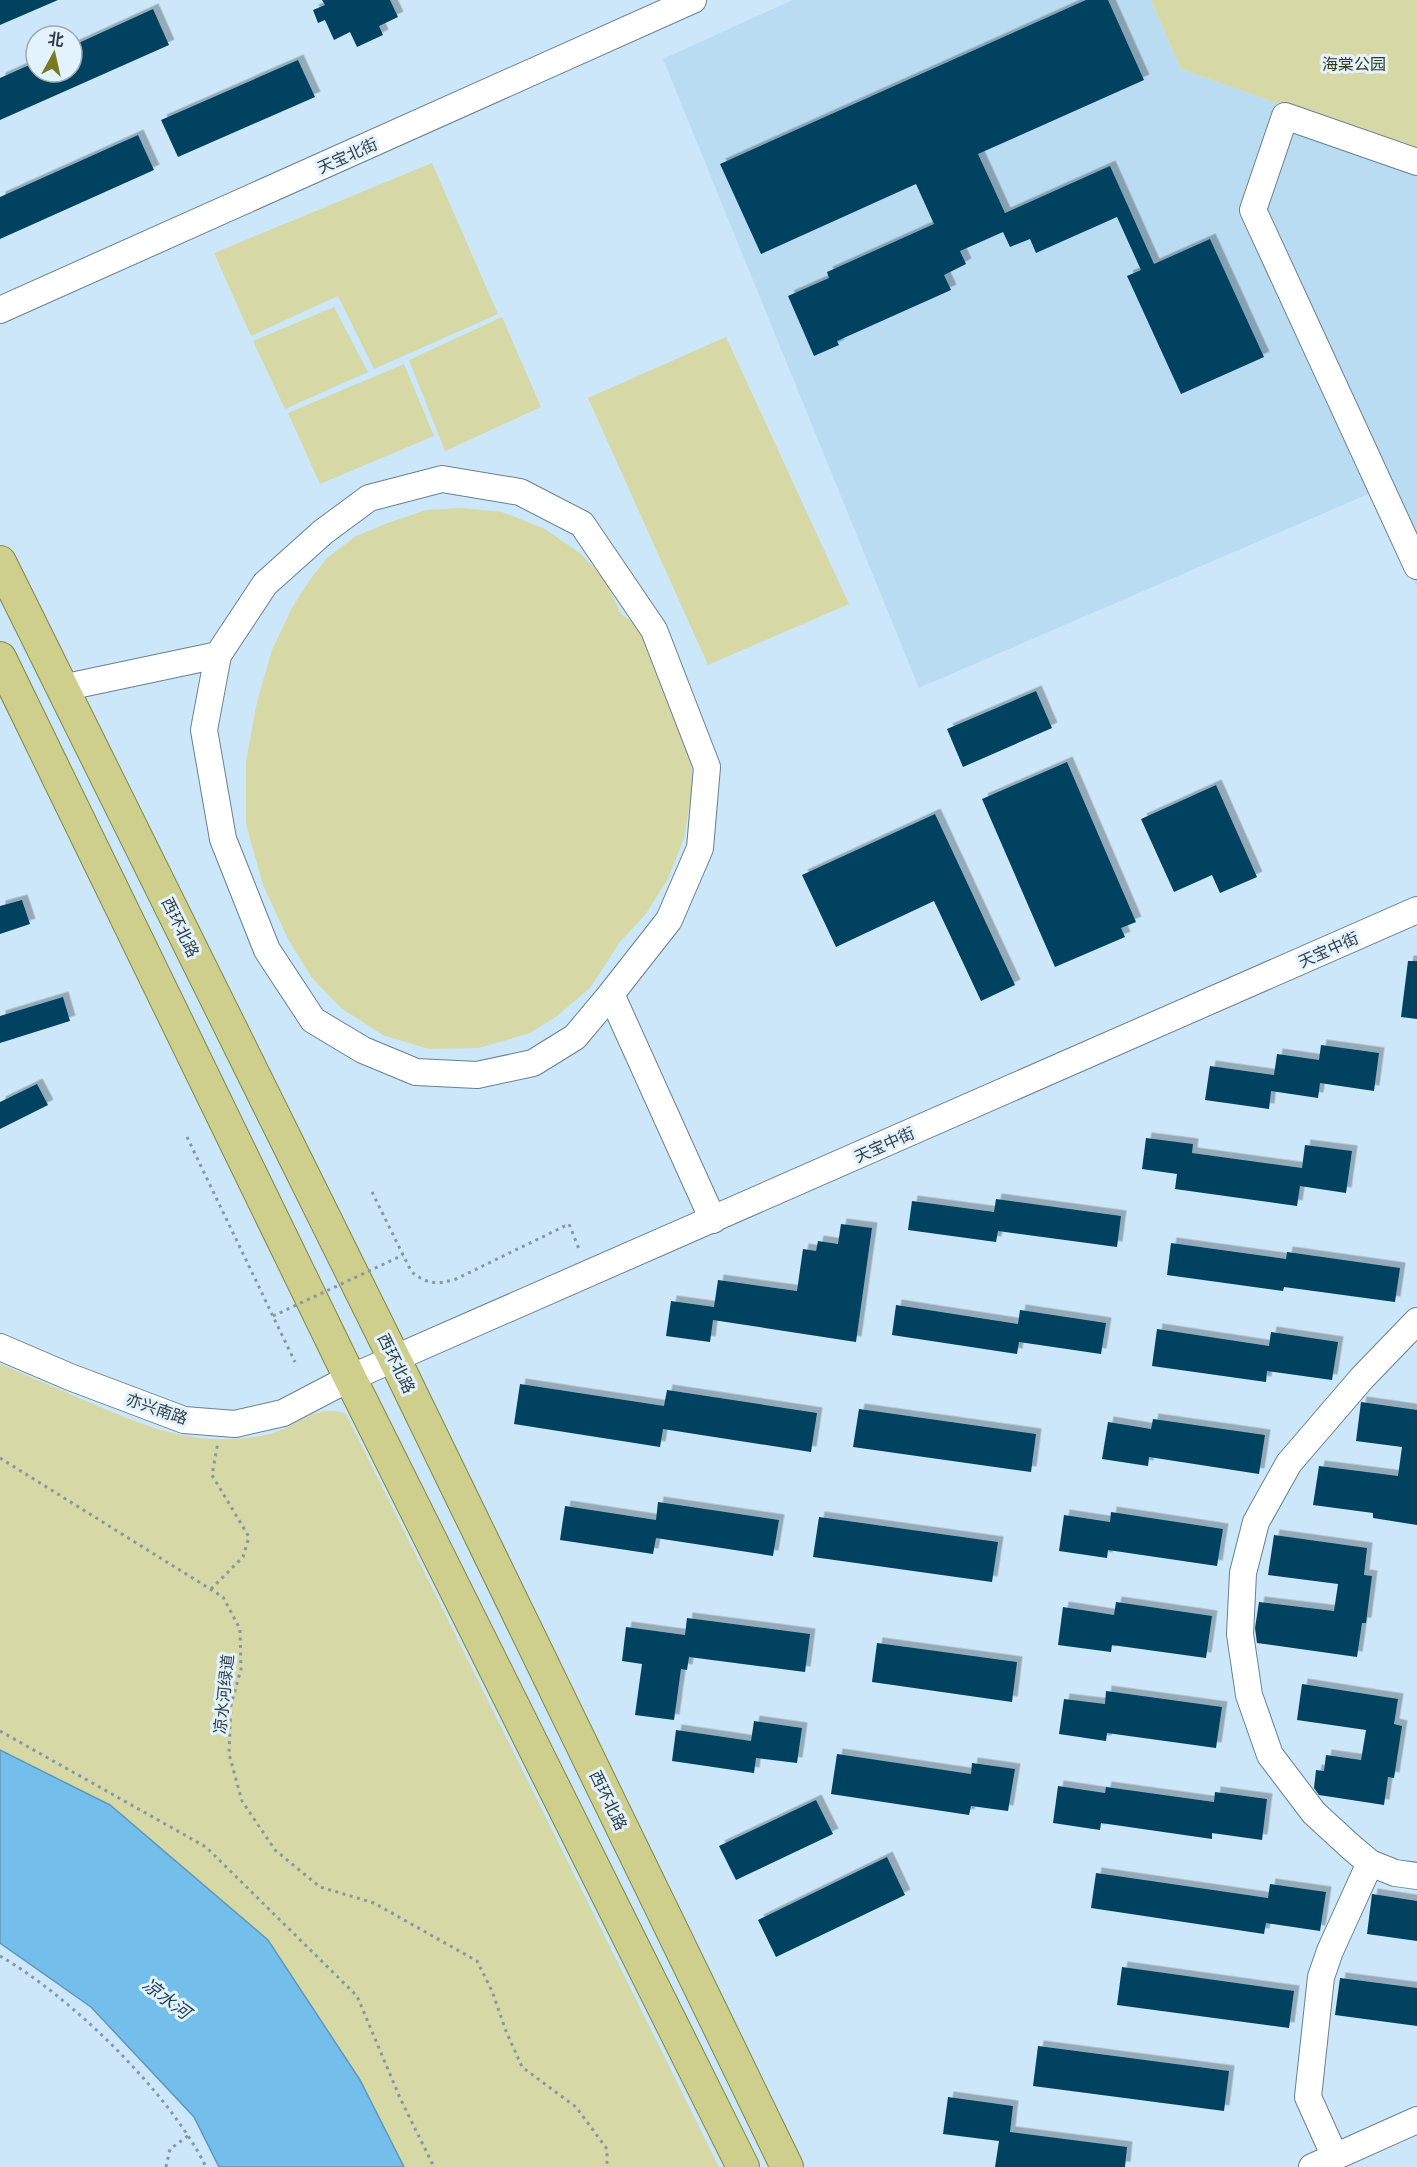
<svg xmlns="http://www.w3.org/2000/svg" width="1417" height="2167" font-family="Barlow,'Noto Sans SC',sans-serif">
	<style>
		.built { fill: #badcf2 }
		.green { fill: #d6d9a5 }
		.water { fill: #74beec; stroke: #6097ba; stroke-width: 1.5 }
		.building { fill: #004261; filter: url(#shadow) }
		.lines { fill: none; stroke-linecap: round; stroke-linejoin: round }
		.minor-casing { stroke: #678091; stroke-width: 28 }
		.major-casing { stroke: #828741; stroke-width: 34 }
		.path { stroke: #8599a6; stroke-width: 3; stroke-dasharray: 3 4.5; stroke-linecap: butt }
		.minor { stroke: #fff; stroke-width: 26 }
		.major { stroke: #cecf8c; stroke-width: 32 }
		.path-bridge { stroke: #8599a6; stroke-width: 3; stroke-dasharray: 3 4.5; stroke-linecap: butt }
		.labels { text-anchor: middle; dominant-baseline: central; stroke-width: 6; stroke-linejoin: round; paint-order: stroke }
		.park-label { font-size: 16px; fill: #353614; stroke: #e2f3fe }
		.street-label { font-size: 16px; fill: #323d45; stroke: #e2f3fe }
		.water-label { font-size: 18px; font-style: italic; fill: #1c3c50; stroke: #e2f3fe }
	</style>
	<defs>
		<filter id="shadow"><feDropShadow dx="5.5" dy="-5.5" stdDeviation="0" flood-color="#0004"/></filter>
	</defs>
	<rect width="100%" height="100%" fill="#cce7f9"/>
	<path class="built" d="M792 0H1151L1181 69 1417 153V587L1373 492 919 688 663 59Z"/>
	<g class="green">
		<path d="M1151 0H1417V153L1181 69Z"/>
		<path d="M432 163 498 314 374 369 338 296 251 336 214 253Z"/>
		<path d="M334 307 368 372 285 409 253 341Z"/>
		<path d="M502 317 541 407 445 451 409 360Z"/>
		<path d="M726 337 849 604 708 665 588 398Z"/>
		<path d="M404 364 434 436 320 484 288 413Z"/>
		<path d="M461 508 502 512 545 529 581 554 605 579 621 614 639 627 660 658 689 741 693 783 684 838 668 879 645 915 619 943 591 987 557 1016 530 1033 479 1048 429 1049 383 1035 341 1008 312 978 288 939 263 885 246 824V761L257 702 272 650 292 608 309 581 327 558 356 536 388 523 426 510Z"/>
		<path d="M0 1364C29 1376 59 1389 88 1402 136 1422 180 1442 233 1439 245 1438 258 1437 270 1434 297 1427 317 1402 346 1414L719 2167H404L360 2080 268 1940 110 1805 0 1750Z"/>
	</g>
	<path class="water" d="M0 1750 110 1805 268 1940 360 2080 404 2167H219L194 2117 91 2007 0 1943Z"/>
	<g class="building">
		<path d="M0 0H58L0 25Z"/>
		<path d="M322 0H390L398 17 379 26 383 35 357 47 350 32 334 40 325 20 318 23 313 10 325 5Z"/>
		<path d="M1086 0H1108L1144 80 978 154 1005 213 1110 166 1154 264 1210 239 1264 357 1181 394 1127 276 1141 270 1117 217 1036 253 1030 239 1010 247 1003 232 960 251 966 264 944 275 951 290 837 341 839 345 814 356 788 296 829 278 827 272 934 224 916 184 761 254 720 164Z"/>
		<path d="M153 9 169 45 0 120V78L36 62V72H72V46Z"/>
		<path d="M298 60 315 97 178 157 161 120Z"/>
		<path d="M138 135 154 170 0 239V197Z"/>
		<path d="M1036 691 1052 728 963 767 947 729Z"/>
		<path d="M1067 762 1136 922 1121 928 1125 937 1055 967 982 799Z"/>
		<path d="M1216 785 1257 877 1220 893 1212 875 1174 892 1141 819Z"/>
		<path d="M935 814 1015 985 981 1001 934 901 836 947 802 875Z"/>
		<path d="M22 900 30 924 0 934V906Z"/>
		<path d="M1408 961H1417V1019L1401 1017Z"/>
		<path d="M63 997 70 1021 0 1043V1016Z"/>
		<path d="M1321 1045 1379 1053 1374 1091 1320 1083 1318 1098 1271 1091 1269 1109 1205 1100 1210 1066 1274 1075 1277 1054 1319 1060Z"/>
		<path d="M37 1084 48 1105 0 1129V1102Z"/>
		<path d="M1146 1138 1193 1144 1192 1153 1302 1168 1305 1145 1352 1151 1346 1193 1300 1186 1297 1206 1175 1189 1177 1174 1142 1169Z"/>
		<path d="M996 1199 1121 1216 1117 1247 998 1231 996 1242 908 1230 912 1201 994 1212Z"/>
		<path d="M841 1224 872 1228 856 1342 713 1320 710 1342 666 1336 671 1301 714 1307 718 1280 797 1291 803 1249 816 1251 818 1241 838 1244Z"/>
		<path d="M1171 1243 1286 1259 1287 1252 1400 1268 1395 1302 1284 1287 1283 1291 1167 1275Z"/>
		<path d="M896 1305 1018 1324 1020 1310 1106 1323 1101 1354 1019 1342 1017 1354 892 1335Z"/>
		<path d="M1157 1329 1269 1346 1271 1332 1338 1342 1332 1380 1267 1371 1266 1382 1152 1366Z"/>
		<path d="M520 1384 664 1406 667 1390 817 1413 811 1452 663 1429 660 1447 514 1424Z"/>
		<path d="M1361 1402 1417 1410V1525L1373 1518V1513L1313 1505 1319 1466 1398 1476 1402 1447 1356 1441Z"/>
		<path d="M859 1409 1036 1434 1031 1472 853 1447Z"/>
		<path d="M1153 1419 1265 1435 1259 1474 1149 1457 1148 1466 1102 1459 1108 1422 1151 1429Z"/>
		<path d="M658 1502 779 1520 773 1556 656 1538 653 1554 560 1540 565 1506 656 1520Z"/>
		<path d="M1111 1512 1223 1529 1217 1566 1108 1550 1107 1558 1059 1551 1064 1515 1110 1522Z"/>
		<path d="M819 1517 998 1542 992 1582 813 1557Z"/>
		<path d="M1274 1535 1367 1548 1364 1575 1372 1576 1366 1623H1362L1357 1657 1257 1643 1255 1628 1259 1602 1334 1611 1338 1584 1268 1575Z"/>
		<path d="M1116 1602 1212 1616 1206 1658 1112 1645 1111 1652 1058 1645 1063 1607 1114 1615Z"/>
		<path d="M687 1618 810 1634 805 1672 689 1657 687 1670 681 1669 674 1720 635 1715 642 1664 622 1661 626 1627 685 1635Z"/>
		<path d="M877 1643 1017 1662 1012 1702 872 1682Z"/>
		<path d="M1302 1684 1398 1699 1394 1724 1402 1726 1394 1778 1388 1777 1384 1805 1319 1795 1314 1788 1316 1770 1324 1771 1326 1755 1361 1760 1366 1730 1297 1720Z"/>
		<path d="M1106 1691 1222 1707 1216 1748 1107 1733 1106 1741 1059 1734 1064 1699 1105 1704Z"/>
		<path d="M754 1721 802 1728 797 1763 756 1758 754 1773 672 1761 676 1730 751 1741Z"/>
		<path d="M837 1754 971 1774 972 1763 1015 1769 1008 1811 971 1806 969 1815 831 1794Z"/>
		<path d="M1058 1786 1105 1793 1106 1787 1214 1802 1215 1792 1267 1799 1262 1840 1212 1833V1839L1101 1823 1100 1830 1053 1823Z"/>
		<path d="M816 1800 833 1834 736 1880 719 1846Z"/>
		<path d="M887 1857 905 1895 776 1957 758 1920Z"/>
		<path d="M1096 1873 1268 1898 1270 1884 1326 1892 1320 1931 1266 1923 1264 1934 1091 1908Z"/>
		<path d="M1372 1894 1417 1901V1941L1367 1934Z"/>
		<path d="M1122 1967 1294 1991 1289 2028 1117 2005Z"/>
		<path d="M1340 1978 1417 1988V2026L1335 2015Z"/>
		<path d="M1038 2046 1229 2071 1224 2111 1033 2086Z"/>
		<path d="M948 2097 1013 2106 1010 2132 1127 2147 1125 2167H995L999 2141 943 2134Z"/>
	</g>
	<g class="lines">
		<g class="minor-casing">
			<g id="minor">
				<path d="M1417 162 1285 116 1253 210 1417 566"/>
				<path d="M0 310 693 0"/>
				<path d="M218 655 204 730 223 839 267 950 313 1020 363 1050 416 1072 477 1075 533 1063 575 1037 611 994"/>
				<path d="M62 688 218 655 265 584 323 532 369 498 442 479 520 492 582 524 654 630 707 767 700 848 669 920 611 994 713 1220"/>
				<path d="M1417 1321 1362 1378 1289 1463 1256 1522 1243 1573 1240 1634 1249 1695 1270 1755 1314 1813 1351 1847 1370 1863 1395 1873 1417 1876"/>
				<path d="M0 1347 70 1377 184 1420 235 1424 283 1413 350 1378 1417 910"/>
				<path d="M1335 2157 1308 2097 1321 1977 1330 1951 1370 1863"/>
				<path d="M1312 2167 1417 2120"/>
			</g>
		</g>
		<g class="major-casing">
			<g id="major">
				<path d="M0 562 395 1360 787 2167"/>
				<path d="M0 658 350 1378 743 2167"/>
			</g>
		</g>
		<g class="path">
			<path d="M187 1137 295 1362"/>
			<path d="M372 1192 411 1271C425 1284 438 1285 456 1279L569 1224 579 1249"/>
			<path d="M0 1458 223 1597 240 1629 241 1669 231 1705 229 1754 242 1801 275 1850 320 1887 374 1903 477 1961 492 1991 506 2031 522 2067 576 2107 607 2149V2167"/>
			<path d="M211 1589 243 1557 249 1537 212 1475 218 1442"/>
			<path d="M0 1731 206 1847 357 1996 400 2098 434 2167"/>
			<path d="M0 1956C71 1997 170 2093 206 2167"/>
			<path d="M166 2167 170 2149 188 2136"/>
		</g>
		<use href="#minor" class="minor"/>
		<use href="#major" class="major"/>
		<path class="path-bridge" d="M273 1316 403 1255"/>
	</g>
	<g class="labels">
		<g class="park-label">
			<text x="1354" y="63">海棠公园</text>
		</g>
		<g class="street-label">
			<text transform="translate(347 155) rotate(-24)">天宝北街</text>
			<text transform="translate(181 927) rotate(64)">西环北路</text>
			<text transform="translate(1328 949) rotate(-24)">天宝中街</text>
			<text transform="translate(884 1144) rotate(-24)">天宝中街</text>
			<text transform="translate(397 1363) rotate(64)">西环北路</text>
			<text transform="translate(157 1408) rotate(19)">亦兴南路</text>
			<text transform="translate(223 1694) rotate(-84)">凉水河绿道</text>
			<text transform="translate(609 1800) rotate(64)">西环北路</text>
		</g>
		<g class="water-label">
			<text transform="translate(167 1998) rotate(37)">凉水河</text>
		</g>
	</g>
	<g transform="translate(54 54) rotate(8)"><circle r="28" fill="#e2f3fe" stroke="#9caab4" stroke-width="1.5"/>
	<path d="M0-4.5L10 22L0 15L-10 22Z" fill="#787921"/>
	<text y="-9" font-size="16" font-weight="bold" text-anchor="middle" fill="#323d45">北</text>
	</g>
</svg>
